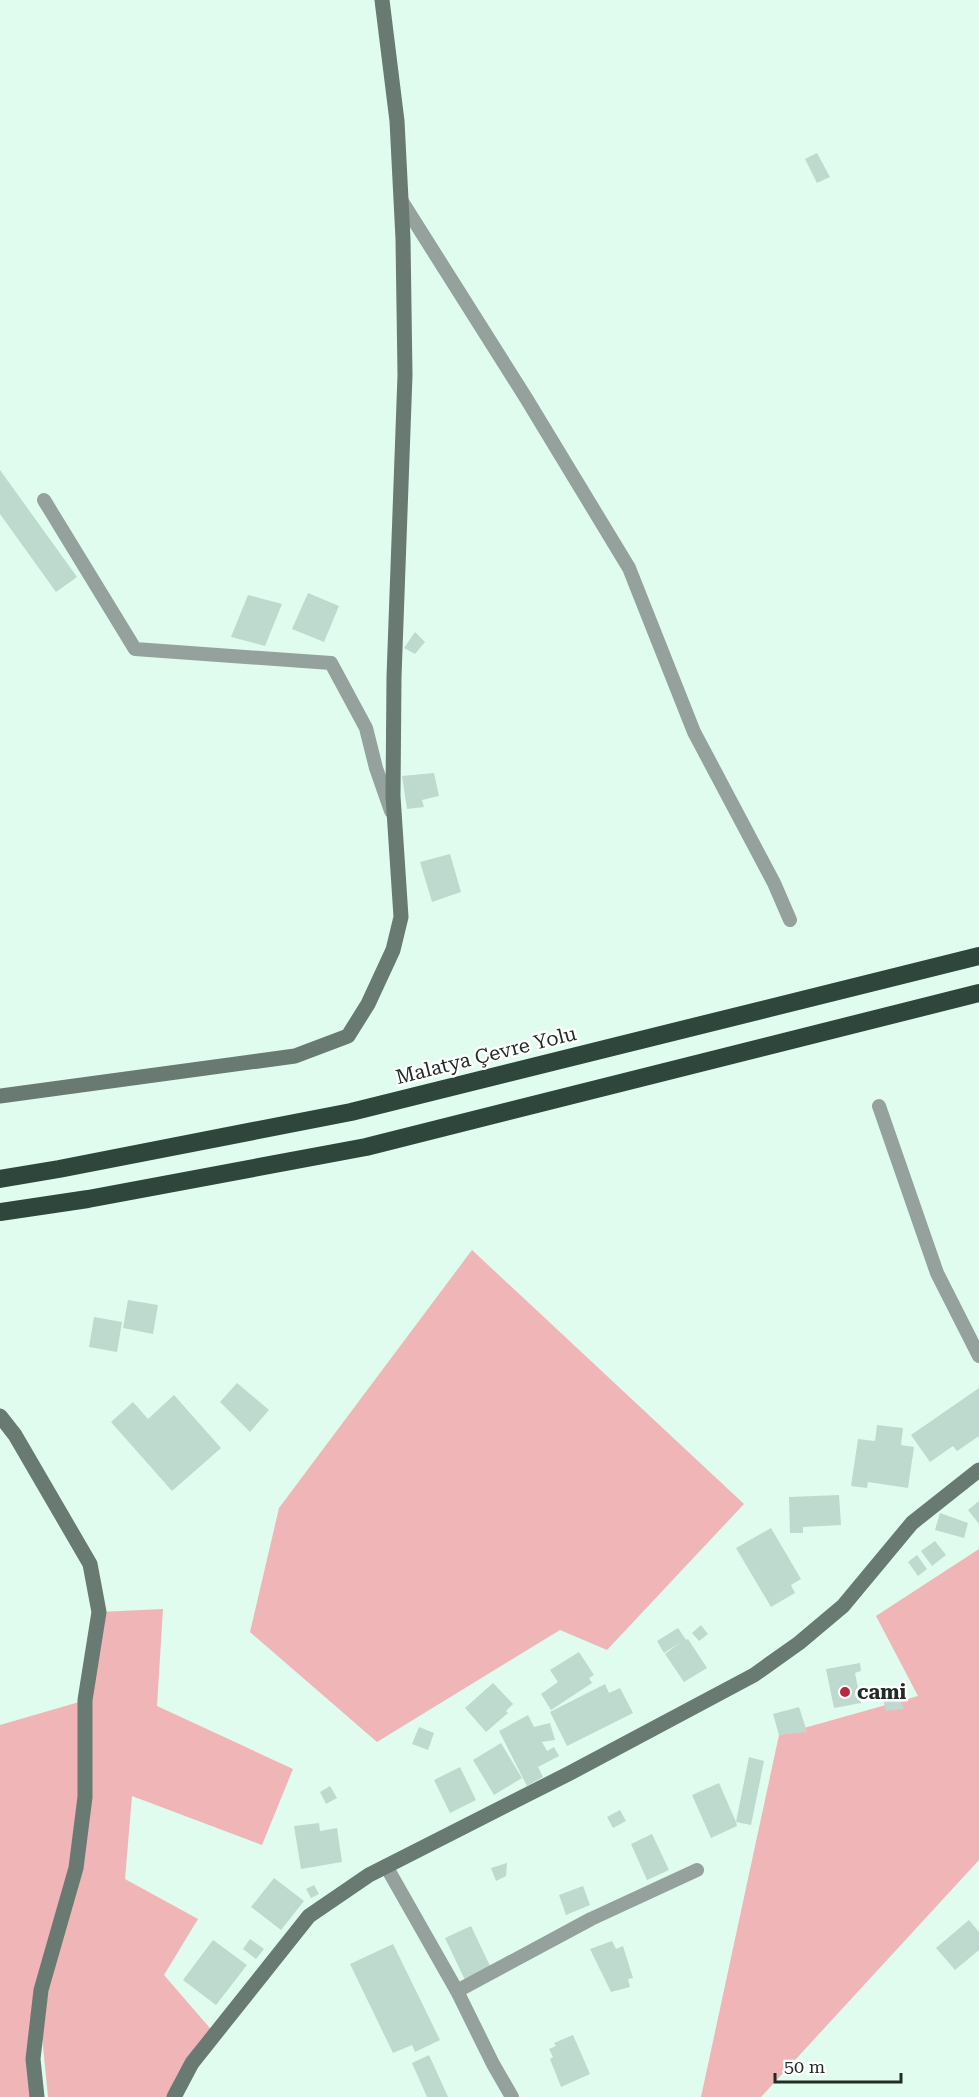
<svg xmlns="http://www.w3.org/2000/svg" width="979" height="2097" font-family="'Roboto Serif',serif">
	<style>
		.green { fill: #f0b5b7 }
		.building { fill: #bedace }
		.lines { fill: none; stroke-linecap: round; stroke-linejoin: round }
		.street { stroke: #95a19c; stroke-width: 14 }
		.secondary { stroke: #687a72; stroke-width: 15 }
		.highway { stroke: #2e463c; stroke-width: 18 }
		.poi-dot { fill: #b92843; stroke: #fff; stroke-width: 2 }
		.labels { text-anchor: middle; dominant-baseline: central; stroke-width: 5; stroke-linejoin: round; paint-order: stroke }
		.street-label { font-size: 20px; fill: #212c27; stroke: #fff }
		.poi-label { font-size: 20px; font-weight: bold; fill: #212c27; stroke: #fff; text-anchor: start }
	</style>
	<rect width="100%" height="100%" fill="#dffcef"/>
	<g class="green">
		<path d="M472 1250 744 1504 607 1650 560 1630 377 1742 250 1632 279 1508Z"/>
		<path d="M979 1549V1860L761 2097H701L779 1735 918 1696 876 1616Z"/>
		<path d="M163 1609 157 1706 293 1769 262 1845 132 1796 125 1879 198 1919 164 1975 215 2034 177 2097H48L40 2016 36 2034 43 2097H0V1725L86 1700 99 1612Z"/>
	</g>
	<g class="building">
		<path d="M817 153 830 177 817 183 805 159Z"/>
		<path d="M0 470 77 577 56 592 0 514Z"/>
		<path d="M308 593 339 606 324 642 292 629Z"/>
		<path d="M248 595 282 604 265 646 231 637Z"/>
		<path d="M415 632 425 642 415 654 404 648Z"/>
		<path d="M434 773 439 796 422 800 424 807 407 809 402 776Z"/>
		<path d="M450 854 461 892 432 902 420 862Z"/>
		<path d="M128 1300 158 1305 153 1334 123 1328Z"/>
		<path d="M94 1317 122 1322 117 1352 89 1347Z"/>
		<path d="M237 1383 269 1410 250 1432 220 1402Z"/>
		<path d="M979 1388V1436L957 1451 953 1446 930 1462 911 1435Z"/>
		<path d="M174 1395 221 1448 172 1491 111 1422 133 1402 148 1419Z"/>
		<path d="M877 1425 903 1428 901 1445 914 1447 908 1488 868 1482 867 1488 851 1486 858 1439 875 1441Z"/>
		<path d="M839 1495 841 1525 803 1527V1533H790L789 1497Z"/>
		<path d="M979 1501V1524L968 1510Z"/>
		<path d="M940 1513 968 1523 964 1538 935 1530Z"/>
		<path d="M771 1528 801 1579 791 1585 795 1593 771 1607 736 1548Z"/>
		<path d="M935 1541 946 1555 932 1566 921 1551Z"/>
		<path d="M917 1555 927 1569 918 1576 908 1562Z"/>
		<path d="M701 1625 708 1634 699 1641 692 1633Z"/>
		<path d="M678 1628 686 1640 688 1639 707 1668 684 1682 665 1654 681 1642 664 1653 657 1641Z"/>
		<path d="M579 1652 594 1675 589 1678 592 1683 551 1710 541 1694 558 1682 550 1670Z"/>
		<path d="M860 1663 861 1671 855 1673 861 1703 834 1708 826 1669Z"/>
		<path d="M493 1683 513 1704 506 1711 508 1713 486 1732 465 1708Z"/>
		<path d="M605 1684 609 1693 620 1688 633 1713 567 1746 550 1712Z"/>
		<path d="M895 1687 904 1709 886 1711 881 1691Z"/>
		<path d="M799 1707 807 1732 779 1735 773 1714Z"/>
		<path d="M528 1715 534 1727 550 1723 555 1740 542 1742 547 1751 554 1747 559 1756 538 1767 543 1777 527 1786 499 1731Z"/>
		<path d="M419 1727 434 1733 428 1750 412 1744Z"/>
		<path d="M501 1743 522 1778 494 1795 473 1760Z"/>
		<path d="M749 1757 764 1761 751 1825 736 1822 737 1826 711 1838 692 1795 719 1783 736 1822Z"/>
		<path d="M460 1767 476 1800 450 1813 434 1780Z"/>
		<path d="M330 1786 337 1798 326 1804 320 1792Z"/>
		<path d="M620 1810 626 1821 613 1828 607 1817Z"/>
		<path d="M319 1823 320 1831 337 1828 342 1862 301 1869 294 1826Z"/>
		<path d="M652 1834 669 1870 647 1880 631 1844Z"/>
		<path d="M507 1863 506 1876 496 1881 491 1868Z"/>
		<path d="M274 1878 304 1901 281 1930 251 1907Z"/>
		<path d="M314 1885 319 1894 311 1898 306 1889Z"/>
		<path d="M583 1886 590 1905 566 1915 559 1895Z"/>
		<path d="M969 1920 979 1932V1950L955 1970 936 1948Z"/>
		<path d="M471 1926 491 1968 465 1980 445 1938Z"/>
		<path d="M250 1939 264 1949 256 1959 243 1949Z"/>
		<path d="M213 1940 247 1965 216 2005 183 1980Z"/>
		<path d="M612 1941 616 1949 623 1946 633 1978 628 1979 630 1987 611 1992 590 1949Z"/>
		<path d="M393 1944 440 2040 415 2052 412 2045 393 2053 350 1964Z"/>
		<path d="M573 2035 590 2074 561 2087 550 2059 553 2057 549 2049 556 2046 554 2043Z"/>
		<path d="M429 2055 448 2097H427L412 2063Z"/>
	</g>
	<g class="lines">
		<g class="street">
			<path d="M401 200 526 398 629 568 694 732 774 883 790 920"/>
			<path d="M44 500 135 649 331 663 366 728 376 768 391 811"/>
			<path d="M879 1106 937 1273 979 1356"/>
			<path d="M386 1866 457 1991 493 2064 512 2097"/>
			<path d="M457 1991 591 1919 697 1870"/>
		</g>
		<g class="secondary">
			<path d="M0 1096 295 1056 348 1036 368 1004 393 950 401 917 393 796 394 677 405 375 403 239 397 121 382 0"/>
			<path d="M0 1416 15 1435 90 1564 99 1612 85 1700V1797L76 1868 41 1990 33 2059 37 2097"/>
			<path d="M174 2097 192 2063 309 1916 369 1875 570 1773 754 1675 799 1643 843 1606 912 1523 979 1470"/>
		</g>
		<g class="highway">
			<path d="M0 1179 59 1169 351 1112 979 956"/>
			<path d="M0 1212 88 1199 366 1147 979 993"/>
		</g>
	</g>
	<circle class="poi-dot" cx="845" cy="1692" r="6"/>
	<g class="labels">
		<g class="street-label">
			<text transform="translate(486 1055) rotate(-14)">Malatya Çevre Yolu</text>
		</g>
		<g class="poi-label">
			<text x="857" y="1692">cami</text>
		</g>
	</g>
	<path d="M775 2073v9h126v-9" fill="none" stroke="#212c27" stroke-width="3"/>
	<text x="784" y="2073" font-size="18" fill="#212c27" stroke="#ffffff" stroke-width="4.5" paint-order="stroke">50 m</text>
</svg>
